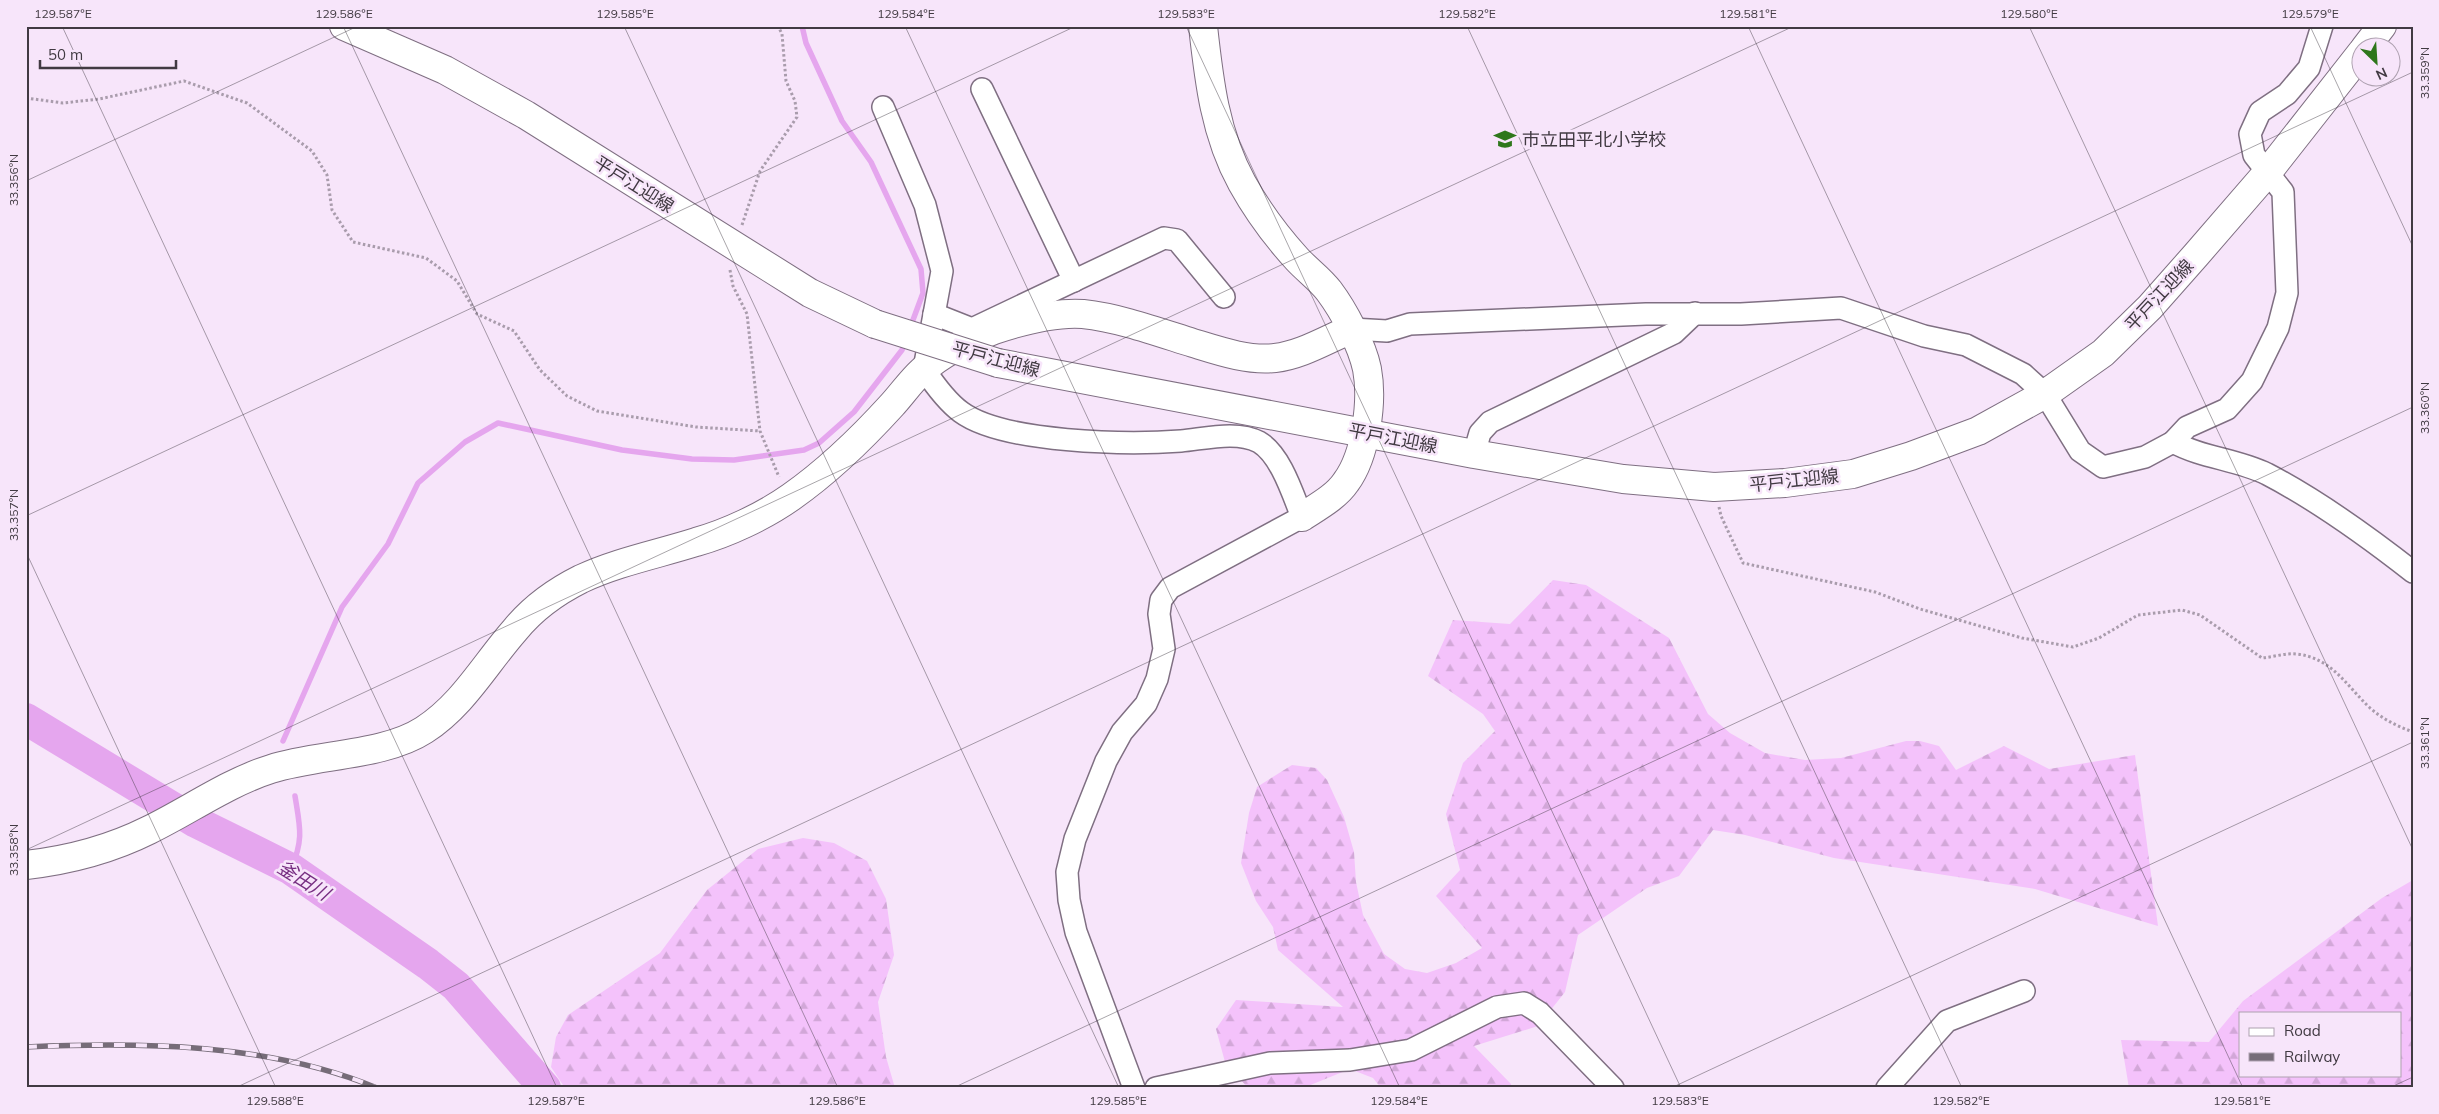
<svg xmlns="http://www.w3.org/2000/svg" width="2439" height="1114" font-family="Mulish,'Noto Sans JP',sans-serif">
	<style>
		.forest { fill: url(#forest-firs); fill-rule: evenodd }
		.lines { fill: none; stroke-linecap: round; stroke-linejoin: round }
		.stream { stroke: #e5a6ee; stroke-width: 5.5 }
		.river { stroke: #e5a6ee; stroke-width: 32 }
		.minor-casing { stroke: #7f6f82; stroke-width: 24 }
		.tertiary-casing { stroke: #7f6f82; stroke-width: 30 }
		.secondary-casing { stroke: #7f6f82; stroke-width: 30 }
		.path { stroke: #a99cac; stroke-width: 3; stroke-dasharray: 2.5 2.5; stroke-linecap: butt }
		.minor { stroke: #fff; stroke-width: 21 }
		.tertiary { stroke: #fff; stroke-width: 28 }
		.secondary { stroke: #fff; stroke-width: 28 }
		.rail-casing { stroke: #766c78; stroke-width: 5.5 }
		.rail { stroke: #f7e5fa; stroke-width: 4; stroke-dasharray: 11; stroke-linecap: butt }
		.secondary-bridge-casing { stroke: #7f6f82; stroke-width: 30; stroke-linecap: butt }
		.secondary-bridge { stroke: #fff; stroke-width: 28 }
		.ticks { fill: none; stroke: #413a42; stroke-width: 1; stroke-opacity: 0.45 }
		.labels { text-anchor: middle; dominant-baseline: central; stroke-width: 5; stroke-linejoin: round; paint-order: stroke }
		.poi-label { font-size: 18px; fill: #413a42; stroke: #f7e5fa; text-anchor: start }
		.street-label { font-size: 18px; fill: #413a42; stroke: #f7e5fa }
		.water-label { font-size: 19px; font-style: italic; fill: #772f82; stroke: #f7e5fa }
		.neatline { fill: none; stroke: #413a42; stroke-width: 2 }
		.ticks-label { font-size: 12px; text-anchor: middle; fill: #413a42 }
	</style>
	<defs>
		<pattern id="forest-firs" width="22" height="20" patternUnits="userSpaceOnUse" patternTransform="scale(1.25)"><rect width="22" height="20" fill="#f4c2fb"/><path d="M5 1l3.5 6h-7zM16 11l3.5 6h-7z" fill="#d2a7d8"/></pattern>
	</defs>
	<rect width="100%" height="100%" fill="#f7e5fa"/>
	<g class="forest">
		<path d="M1553 580 1586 585 1669 638 1708 714 1730 733 1765 753 1805 760 1841 758 1906 741H1920L1939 746 1956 770 2004 746 2049 769 2135 755 2158 926 2035 889 1834 858 1745 835 1713 830 1679 876 1647 888 1578 935 1565 992 1538 1026 1474 1046 1511 1084V1088H1381L1373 1078 1350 1069 1303 1088H1248L1225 1062 1216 1029 1236 1000 1343 1007 1278 950 1273 927 1256 901 1241 863 1249 813 1257 787 1292 765 1316 768 1327 780 1344 817 1354 852 1356 882 1363 915 1384 954 1405 969 1427 973 1456 963 1482 948 1436 896 1460 870 1446 814 1463 763 1495 731 1483 714 1428 676 1453 620 1510 624Z"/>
		<path d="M803 838 834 843 867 861 886 899 894 955 878 1002 886 1057 895 1088H565L551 1067 556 1037 568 1015 660 953 707 890 758 849Z"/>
		<path d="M2413 880V1088H2129L2121 1040 2209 1042 2243 1001 2382 898ZM2240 1013H2400V1075H2240Z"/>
	</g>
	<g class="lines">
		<g class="stream">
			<path d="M802 26 806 43 842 121 871 162 921 269 923 293 910 328"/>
			<path d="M283 741 342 607 388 544 418 483 465 442 498 423 622 450 692 459 734 460 804 450 819 443 854 412 902 350 905 342"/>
			<path d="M291 869C304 839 300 827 295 796"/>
		</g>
		<path class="river" d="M26 719 196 822 291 869 428 964 456 986 545 1088"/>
		<g class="minor-casing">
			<g id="minor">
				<path d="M982 89 1074 281"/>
				<path d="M883 107 925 205 942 271 924 369C934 384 946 401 961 412 1003 443 1128 445 1181 441 1204 439 1237 430 1259 442 1281 455 1293 495 1302 517L1170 588 1161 600 1159 614 1164 649 1157 679 1146 704 1122 732 1106 761 1075 839 1067 872 1069 900 1076 932 1134 1088"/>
				<path d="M934 314 972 329 1164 238 1177 240 1224 297"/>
				<path d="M1352 329 1387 331 1410 324 1646 314H1741L1841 308 1924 336 1966 345 2023 374 2045 394 2080 451 2103 467 2145 457 2173 442 2187 427 2227 409 2252 381 2278 328 2287 293 2283 192 2254 155 2250 134 2260 112 2287 94 2309 68 2322 26"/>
				<path d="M2173 442C2202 458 2236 459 2267 474 2319 501 2367 536 2413 572"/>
				<path d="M1474 454 1480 433 1490 422 1674 333 1695 313"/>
				<path d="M1156 1088 1270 1063 1350 1060 1411 1050 1497 1007 1524 1003 1540 1013 1613 1088"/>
				<path d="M1887 1088 1947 1021 2024 991"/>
			</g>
		</g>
		<g class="tertiary-casing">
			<g id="tertiary">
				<path d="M1203 26C1209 81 1215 134 1242 183 1257 210 1276 236 1297 259 1307 270 1320 279 1329 291 1344 311 1362 345 1367 369 1373 401 1366 455 1346 482 1336 497 1317 507 1302 517"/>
				<path d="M26 865C70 860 109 850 149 830 190 810 227 783 271 769 317 754 384 756 424 730 463 705 485 664 515 630 532 609 557 591 581 579 617 562 658 554 696 542 728 533 764 516 791 497 828 471 862 438 892 405 902 394 911 381 922 371 940 354 971 339 994 330 1021 321 1055 312 1083 314 1120 318 1158 332 1193 343 1219 351 1248 361 1275 358 1302 355 1327 339 1352 329"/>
			</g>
		</g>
		<g class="secondary-casing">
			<g id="secondary">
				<path d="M344 26 445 70 526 115 810 293 875 324"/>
				<path d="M2365 48 2382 26"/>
				<path d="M998 363 1474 454 1623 479 1714 487 1785 483 1853 474 1911 456 1978 431 2045 394 2103 353 2150 307 2196 255 2267 173 2362 52"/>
			</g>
		</g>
		<g class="path">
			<path d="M26 98 63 103 99 99 184 81 247 103 312 151 327 175 332 210 353 242 426 258 457 281 477 314 514 331 540 370 567 396 597 411 696 427 760 431"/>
			<path d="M742 225 760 171 797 117 795 101 786 81 782 34 778 26"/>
			<path d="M730 270 733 286 747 314 760 431 779 477"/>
			<path d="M1719 507 1721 516 1743 563 1875 592 1920 609 2022 638 2073 647 2099 638 2138 615 2182 610 2200 615 2262 658C2273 657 2285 653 2296 654 2331 657 2347 686 2369 707 2382 719 2397 726 2413 732"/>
		</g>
		<use href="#minor" class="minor"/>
		<use href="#tertiary" class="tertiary"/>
		<use href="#secondary" class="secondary"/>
		<g class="rail-casing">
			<path id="rail" d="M26 1047C141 1042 269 1043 377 1088"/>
		</g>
		<use href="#rail" class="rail"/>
		<g class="secondary-bridge-casing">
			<path id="secondary-bridge" d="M875 324 998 363"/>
		</g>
		<use href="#secondary-bridge" class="secondary-bridge"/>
	</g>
	<path class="ticks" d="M62 26 557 1088M343 26 838 1088M624 26 1119 1088M905 26 1400 1088M1186 26 1681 1088M1467 26 1962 1088M1748 26 2243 1088M2029 26 2413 850M2310 26 2413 247M26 181 358 26M26 516 1076 26M26 552 276 1088M26 850 1794 26M235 1088 2413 72M953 1088 2413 407M1671 1088 2413 742M2389 1088 2413 1077"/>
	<defs>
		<g id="school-bare" transform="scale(1.725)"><path d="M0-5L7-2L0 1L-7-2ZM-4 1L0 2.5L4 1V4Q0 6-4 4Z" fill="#2e771b" stroke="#f7e5fa" stroke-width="2.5" paint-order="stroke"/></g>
	</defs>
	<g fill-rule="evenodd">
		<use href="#school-bare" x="1505" y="139"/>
	</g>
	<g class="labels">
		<g class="poi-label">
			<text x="1522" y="139">市立田平北小学校</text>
		</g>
		<g class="street-label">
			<text transform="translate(634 184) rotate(32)">平戸江迎線</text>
			<text transform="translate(2159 295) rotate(-47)">平戸江迎線</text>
			<text transform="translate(996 359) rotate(15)">平戸江迎線</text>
			<text transform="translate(1393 438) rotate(11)">平戸江迎線</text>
			<text transform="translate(1794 480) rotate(-6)">平戸江迎線</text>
		</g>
		<g class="water-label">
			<text transform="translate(304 880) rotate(32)">釜田川</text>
		</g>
	</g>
	<rect width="2439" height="1114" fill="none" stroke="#f7e5fa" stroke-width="55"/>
	<rect x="2239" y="1012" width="162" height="65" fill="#f7e5fa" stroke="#aea1b0"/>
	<rect x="2249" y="1028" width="25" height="8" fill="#ffffff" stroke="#aea1b0"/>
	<text x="2284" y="1036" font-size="15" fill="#413a42">Road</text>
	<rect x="2249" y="1053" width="25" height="8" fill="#766c78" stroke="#aea1b0"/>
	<text x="2284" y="1062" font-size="15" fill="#413a42">Railway</text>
	<g transform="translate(2376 62) rotate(155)"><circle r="24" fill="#f7e5fa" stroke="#aea1b0"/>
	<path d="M0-4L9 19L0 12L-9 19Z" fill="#2e771b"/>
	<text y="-8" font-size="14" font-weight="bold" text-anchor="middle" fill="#413a42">N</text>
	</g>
	<path d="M40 60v8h136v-8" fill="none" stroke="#413a42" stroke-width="2.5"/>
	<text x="48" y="60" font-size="15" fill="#413a42" stroke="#f7e5fa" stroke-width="4" paint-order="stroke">50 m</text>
	<rect x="28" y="28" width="2384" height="1058" class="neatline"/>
	<g class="ticks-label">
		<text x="63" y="18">129.587°E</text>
		<text x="344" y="18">129.586°E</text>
		<text x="625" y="18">129.585°E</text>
		<text x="906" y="18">129.584°E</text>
		<text x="1186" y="18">129.583°E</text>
		<text x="1467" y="18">129.582°E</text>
		<text x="1748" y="18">129.581°E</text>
		<text x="2029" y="18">129.580°E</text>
		<text x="2310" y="18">129.579°E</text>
		<text transform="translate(2425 73) rotate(-90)" y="4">33.359°N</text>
		<text transform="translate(14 180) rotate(-90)" y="4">33.356°N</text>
		<text transform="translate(2425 408) rotate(-90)" y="4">33.360°N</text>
		<text transform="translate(14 515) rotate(-90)" y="4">33.357°N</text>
		<text transform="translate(2425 743) rotate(-90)" y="4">33.361°N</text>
		<text transform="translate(14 850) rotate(-90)" y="4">33.358°N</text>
		<text x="275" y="1105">129.588°E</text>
		<text x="556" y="1105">129.587°E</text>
		<text x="837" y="1105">129.586°E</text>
		<text x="1118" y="1105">129.585°E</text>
		<text x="1399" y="1105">129.584°E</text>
		<text x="1680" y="1105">129.583°E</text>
		<text x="1961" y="1105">129.582°E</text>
		<text x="2242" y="1105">129.581°E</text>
	</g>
</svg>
